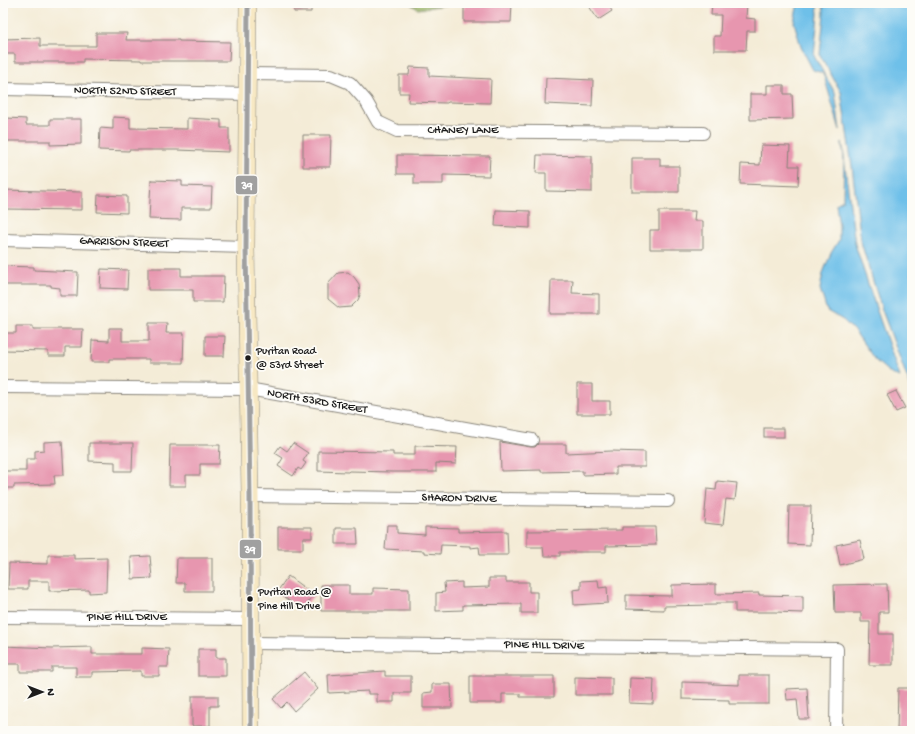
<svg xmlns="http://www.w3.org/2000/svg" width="915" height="734" font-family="'Gochi Hand',sans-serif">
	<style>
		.forest { fill: #98b265; stroke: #5a6740 }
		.water { fill: #6ec0e9; stroke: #456e82 }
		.building { fill: #e796af }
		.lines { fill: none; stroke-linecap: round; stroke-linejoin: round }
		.street-casing { stroke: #88847a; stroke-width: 14 }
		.secondary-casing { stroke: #88847a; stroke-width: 18 }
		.street { stroke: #fff; stroke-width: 12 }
		.secondary { stroke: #f7e8c3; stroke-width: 17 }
		.bus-1-casing { stroke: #fdfcf7; stroke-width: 8 }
		.bus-1 { stroke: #a0a0a0; stroke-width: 5 }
		.bus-dot { fill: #1c1c1c; stroke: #fdfcf7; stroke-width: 1.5 }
		.labels { text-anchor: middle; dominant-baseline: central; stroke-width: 3.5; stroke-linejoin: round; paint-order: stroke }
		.bus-label { font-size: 11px; fill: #1c1c1c; stroke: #fdfcf7; text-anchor: start }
		.street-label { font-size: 12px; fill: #1c1c1c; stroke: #fdfcf7 }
		.line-badge { stroke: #fdfcf7; stroke-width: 1.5 }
		.badge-label { font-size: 11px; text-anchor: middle; font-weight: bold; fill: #fff }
	</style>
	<rect width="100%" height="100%" fill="#fdfcf7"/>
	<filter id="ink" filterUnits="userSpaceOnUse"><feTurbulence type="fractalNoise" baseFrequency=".025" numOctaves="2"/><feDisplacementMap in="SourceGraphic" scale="8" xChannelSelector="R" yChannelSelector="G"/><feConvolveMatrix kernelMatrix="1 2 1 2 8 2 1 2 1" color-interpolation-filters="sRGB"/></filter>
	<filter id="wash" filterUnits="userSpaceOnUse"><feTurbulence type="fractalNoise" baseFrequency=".012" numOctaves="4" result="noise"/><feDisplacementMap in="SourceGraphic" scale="16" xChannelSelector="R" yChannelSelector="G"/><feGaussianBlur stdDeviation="0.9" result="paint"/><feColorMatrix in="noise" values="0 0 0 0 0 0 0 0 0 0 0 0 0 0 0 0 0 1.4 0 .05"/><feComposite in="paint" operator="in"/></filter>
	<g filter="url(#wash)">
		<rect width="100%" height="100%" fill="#f4ecd7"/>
		<path class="forest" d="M409 3H460L418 9Z"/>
		<g class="water">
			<path d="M798 3H817L818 14 814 56 835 93 840 130 823 73 813 70 801 47 794 22Z"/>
			<path d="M823 3H912V391L882 310 861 242 852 166 841 92 820 55 824 14Z"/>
			<path d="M842 142 855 244 877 311 900 377 891 374 875 360 856 333 843 320 827 311 820 289 823 273 831 253 839 240V226L836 204 843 200 844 157Z"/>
		</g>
		<g id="blocks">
			<g class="building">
				<path d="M293 3H311V12H294Z"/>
				<path d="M473 3H512L511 22H464V4H473Z"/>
				<path d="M587 3H607L612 11 598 20Z"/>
				<path d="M712 3H747L746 18 755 19V31H747L746 50H714V36H720L721 15H711Z"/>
				<path d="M96 33H127L126 40H179V41L230 42 229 61H141V60L83 59V62H15V54H3V39L40 38V46H96Z"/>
				<path d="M410 67 429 68V76L491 79 490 103 448 102 447 103 408 102 409 93H399V75H409Z"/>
				<path d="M546 78 593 80 592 106 545 104Z"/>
				<path d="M767 85H784V94H792L793 119 750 120V94H767Z"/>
				<path d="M113 117 130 118V128L187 129V118L221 120V128H229V152L177 150H129V151L99 150 100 128 113 129Z"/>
				<path d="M6 118 26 119V125H50V119H81V144L50 145V141H6Z"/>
				<path d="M303 135H331L330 167H303Z"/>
				<path d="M761 145 790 146 789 166H799L798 186 740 184 741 164 760 165Z"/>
				<path d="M397 155 490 156 489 176 443 175V184H414V174H397Z"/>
				<path d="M537 155 592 156V192L546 191V173H536Z"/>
				<path d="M632 158H660V166H679V192H632Z"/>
				<path d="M151 180 182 181V186L212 187 211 208H181V220L149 219Z"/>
				<path d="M3 190 82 192V210L3 209Z"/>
				<path d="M98 195 127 196V213L97 212Z"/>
				<path d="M496 210 530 211V228L495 226Z"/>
				<path d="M659 211H695L694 221H703V249H650V230H659Z"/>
				<path d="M3 266 34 267V270L78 272 77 296H60V288L51 287V285H3Z"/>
				<path d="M148 268H181V276H224L223 302H193V290H148Z"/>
				<path d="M101 269 128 270 127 289 100 288Z"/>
				<path d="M348 272 354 277 359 284 360 295 358 300 351 307 339 308 328 299V284L338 273Z"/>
				<path d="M551 280H573L572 293 599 294V314H550Z"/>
				<path d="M149 323H167L166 333H184L183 363H149V359H109V362H91L92 340 109 341V328H122V341H149Z"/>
				<path d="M16 326H33V329H83L82 347H65V356H48V351L3 350V333H16Z"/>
				<path d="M205 336H225L224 356H205Z"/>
				<path d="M577 384H592V401H610V414H577Z"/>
				<path d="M896 391 905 408 896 412 887 395Z"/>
				<rect x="764" y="428" width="20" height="9"/>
				<path d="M62 441 64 475H54L55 484 14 485V488H3V471H26V459H35V451L44 450V442Z"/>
				<path d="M500 442 531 447H535L538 444H566V453L612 451 645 452V467H616V474L583 475V471L541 472V470L501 471Z"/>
				<path d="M89 443H133L132 471H115V462L89 461Z"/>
				<path d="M293 443 308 453 303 461 306 463 301 470 298 468 293 476 278 466 283 458 275 453 280 446 287 451Z"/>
				<path d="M170 445H220L219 464H200V475H186V486H169Z"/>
				<path d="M415 446 457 447 456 464 436 463V472H393L349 471 348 472 318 471V451L393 452V455H415Z"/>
				<path d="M717 481 737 483 735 500 726 499 723 525 704 523 707 489 716 490Z"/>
				<path d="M789 506H811L810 545 788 544Z"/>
				<path d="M387 525H397V533L425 535V527L458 528V532L507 531 508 555H480L479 547 470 548V546L441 545 440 554 424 553V551L385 549Z"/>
				<path d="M278 527H312V538H303V549H278Z"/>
				<path d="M622 527H655L656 545 606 546V552H560V556H544L543 547H527V531L622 530Z"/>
				<path d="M336 528H357L358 544H336Z"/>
				<path d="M860 540 864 559 840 565 836 545Z"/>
				<path d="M48 555H74V559L107 558 106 592 89 593V590L49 591V581H28V589H8L9 563 48 564Z"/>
				<path d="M150 556 152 578 132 579 131 557Z"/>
				<path d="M177 558H212V591H185V583H176Z"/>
				<path d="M288 576 314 595 302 610 277 592Z"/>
				<path d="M489 578H506V582H529V592H537V613H521V604L463 605V610L436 611V593L445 592 444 583 462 582V588L489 587Z"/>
				<path d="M598 580 599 588 607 587 608 603 574 605 573 590 581 589V581Z"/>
				<path d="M716 584V594L759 593V595L803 596V613L775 612H735V603H716V605L664 606V610L626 609V595L672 596V585Z"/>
				<path d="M887 584 888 612H879V634H893V665H869L870 622H861V613H835L834 585Z"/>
				<path d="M321 585H349V594H373V588L409 589V611H321Z"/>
				<path d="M3 646 52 648 92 647V654H142V648L169 649 168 667H159V676H141V671L92 672V677H76V667H52V672H20V664H3Z"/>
				<path d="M198 649H216V658H226V676H198Z"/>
				<path d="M385 671V676H411V693H394V702H377V694H368V691L329 693 328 675Z"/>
				<path d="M304 672 318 689 294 711 287 702 281 708 273 699Z"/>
				<path d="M739 675H769V704H729V700L682 699V682L713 683V684L739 685Z"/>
				<path d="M470 676H554V697H520V694H502V703H470Z"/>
				<path d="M575 677 612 678V695H575Z"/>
				<path d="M630 678 654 679 653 704 629 703Z"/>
				<path d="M432 684H451L452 708H423V693L432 692Z"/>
				<path d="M807 688 809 719H799L797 699 787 700 786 689Z"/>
				<path d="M898 688H912V731H897Z"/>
				<path d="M192 696H218V706H210V726H192Z"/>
			</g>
		</g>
	</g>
	<g filter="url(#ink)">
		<use href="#blocks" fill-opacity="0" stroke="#88847a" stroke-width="1"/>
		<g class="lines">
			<g class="street-casing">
				<g id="street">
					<path d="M247 74 331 75 350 83 366 101 378 122 397 131 703 133"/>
					<path d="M3 89 247 94"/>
					<path d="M3 240 246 247"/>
					<path d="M3 387 248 389 532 440"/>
					<path d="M250 496 668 501"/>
					<path d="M3 617 250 619"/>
					<path d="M251 643 837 649 836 731"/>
				</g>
			</g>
			<g class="secondary-casing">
				<path id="secondary" d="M248 3 246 247 250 496 251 731"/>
			</g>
			<use href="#street" class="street"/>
			<use href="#secondary" class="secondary"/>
			<g class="bus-1-casing">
				<path id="bus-1" d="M248 3 246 247 250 496 251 731"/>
			</g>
			<use href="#bus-1" class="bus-1"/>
		</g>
	</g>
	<g class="bus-dot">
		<circle cx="248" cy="358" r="3.5"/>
		<circle cx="250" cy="599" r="3.5"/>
	</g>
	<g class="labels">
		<g class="bus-label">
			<text x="256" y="352">Puritan Road<tspan x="256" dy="14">@ 53rd Street</tspan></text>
			<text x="258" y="593">Puritan Road @<tspan x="258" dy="14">Pine Hill Drive</tspan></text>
		</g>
		<g class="street-label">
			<text transform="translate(125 92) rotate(1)">NORTH 52ND STREET</text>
			<text x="463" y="131">CHANEY LANE</text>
			<text transform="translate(124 243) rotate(2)">GARRISON STREET</text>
			<text transform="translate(317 402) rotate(10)">NORTH 53RD STREET</text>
			<text transform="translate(459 499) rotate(1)">SHARON DRIVE</text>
			<text x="127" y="618">PINE HILL DRIVE</text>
			<text transform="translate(544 646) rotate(1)">PINE HILL DRIVE</text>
		</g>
	</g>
	<g class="line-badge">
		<rect x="235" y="175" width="23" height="20" rx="4" fill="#a0a0a0"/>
		<rect x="239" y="539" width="23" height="20" rx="4" fill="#a0a0a0"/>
	</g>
	<g class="badge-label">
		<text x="247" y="189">39</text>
		<text x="250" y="553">39</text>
	</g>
	<rect width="915" height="734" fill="none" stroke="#fdfcf7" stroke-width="16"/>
	<g transform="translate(42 692) rotate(90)" stroke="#fdfcf7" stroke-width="3" paint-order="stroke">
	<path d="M0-3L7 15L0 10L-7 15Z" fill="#1c1c1c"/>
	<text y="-6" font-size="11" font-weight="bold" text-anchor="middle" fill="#1c1c1c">N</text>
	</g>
</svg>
